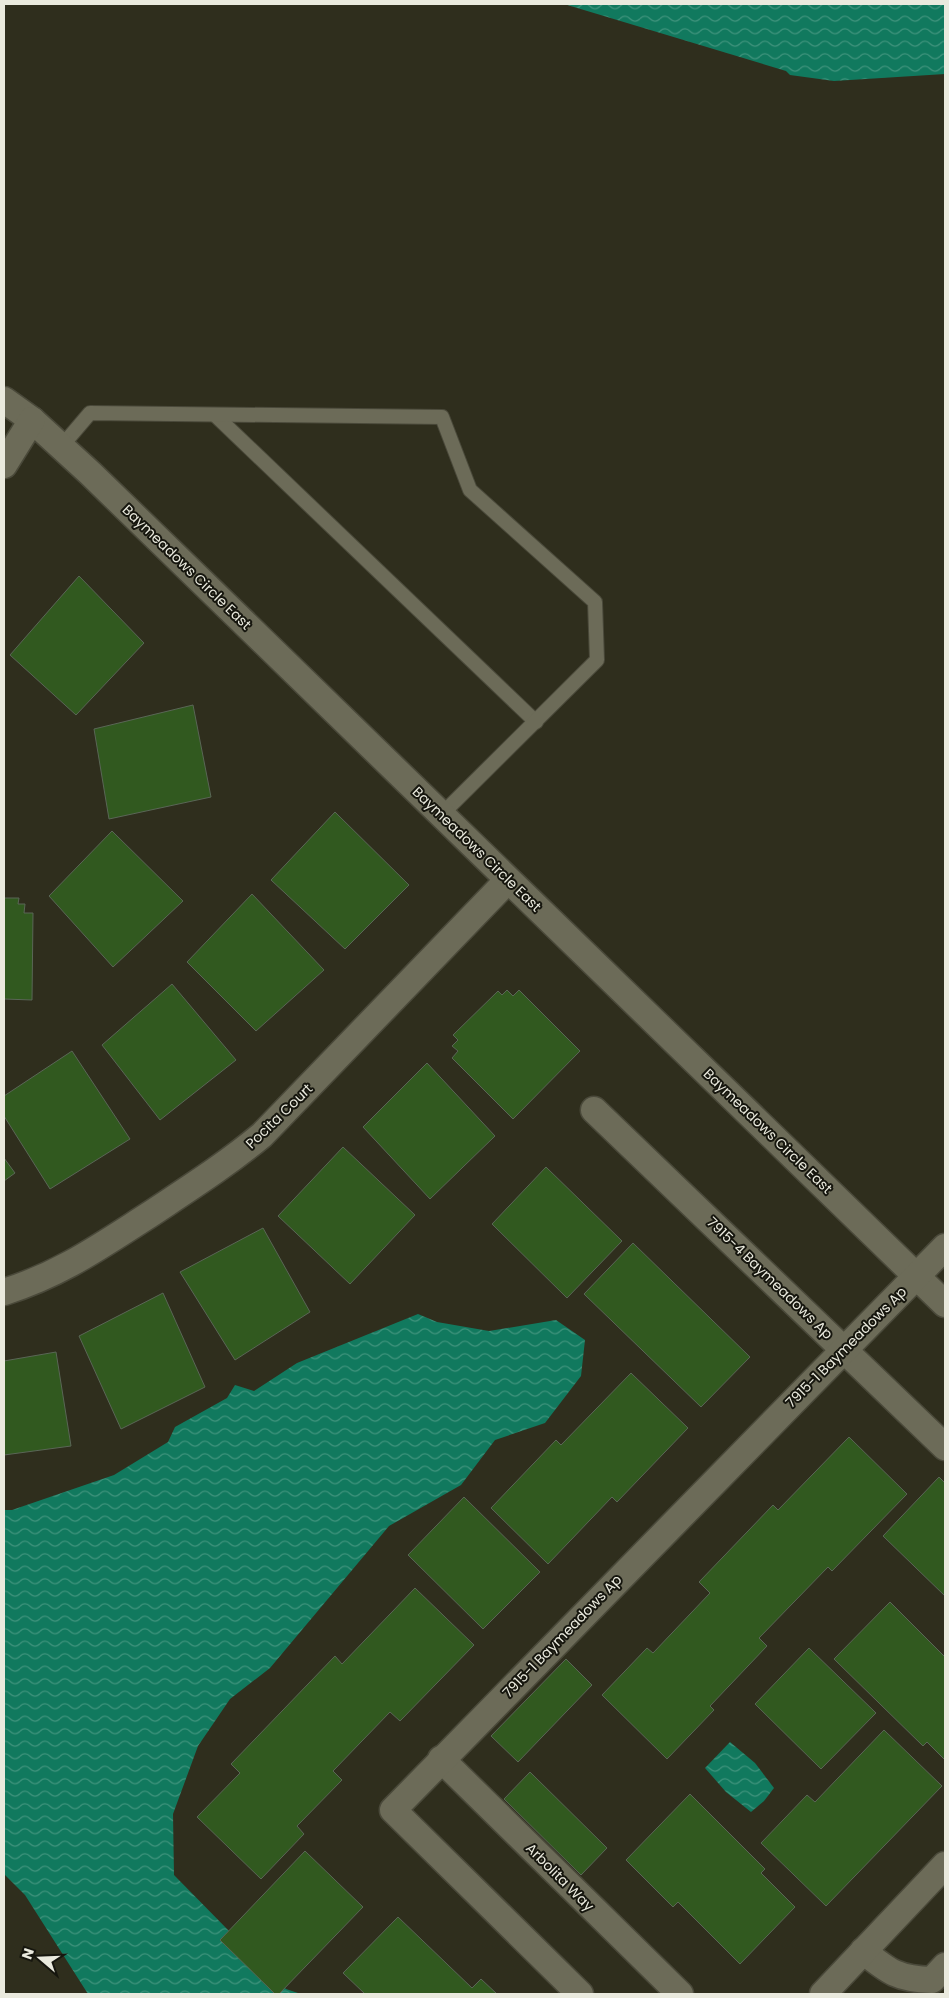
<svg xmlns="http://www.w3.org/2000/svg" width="949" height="1998" font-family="Poppins,sans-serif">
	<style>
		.water { fill: url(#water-waves) }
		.building { fill: #31591f; stroke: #5a6656 }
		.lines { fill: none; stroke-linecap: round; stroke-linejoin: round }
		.lane-casing { stroke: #4a493a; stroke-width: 16 }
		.street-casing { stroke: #4a493a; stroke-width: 29 }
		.lane { stroke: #6c6b58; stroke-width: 14 }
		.street { stroke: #6c6b58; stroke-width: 26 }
		.labels { text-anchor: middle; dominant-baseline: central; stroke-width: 4; stroke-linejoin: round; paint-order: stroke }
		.street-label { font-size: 14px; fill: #eaeade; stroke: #16160e }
	</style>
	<defs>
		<pattern id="water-waves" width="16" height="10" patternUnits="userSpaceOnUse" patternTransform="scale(1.25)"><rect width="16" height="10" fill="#11795e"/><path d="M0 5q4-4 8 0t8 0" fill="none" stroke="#3f937c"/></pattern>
	</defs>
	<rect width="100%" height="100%" fill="#2f2e1d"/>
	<g class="water">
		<path d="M564 4H945V74L834 81 790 75 786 71Z"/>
		<path d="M418 1314 437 1322 489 1331 556 1320 585 1340 581 1376 545 1423 495 1440 461 1485 389 1526 270 1668 230 1699 198 1746 173 1814 174 1875 286 1989 301 1994H88L25 1895 4 1874V1510H12L114 1475 168 1442 175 1427 227 1398 235 1385 254 1391 297 1363Z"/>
		<path d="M730 1742 755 1763 774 1788 764 1801 751 1812 726 1792 705 1768Z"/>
	</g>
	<g class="building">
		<path d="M79 576 144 643 76 715 10 655Z"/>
		<path d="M193 705 211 797 109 819 94 729Z"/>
		<path d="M335 812 409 885 345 949 271 880Z"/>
		<path d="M112 831 183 901 113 967 49 896Z"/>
		<path d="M252 894 324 970 256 1031 187 962Z"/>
		<path d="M4 898H19L18 904H25L24 913H33L32 1000 4 999Z"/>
		<path d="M172 984 236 1060 160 1120 102 1045Z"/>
		<path d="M507 990 513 996 519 990 580 1051 513 1119 452 1058 458 1051 452 1046 458 1040 453 1035 498 991 502 995Z"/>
		<path d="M72 1051 130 1139 50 1189 4 1116V1096Z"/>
		<path d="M427 1063 495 1136 430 1199 363 1127Z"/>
		<path d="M343 1147 415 1215 350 1284 278 1216Z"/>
		<path d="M4 1158 15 1173 4 1181Z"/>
		<path d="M546 1167 622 1241 567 1298 492 1224Z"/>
		<path d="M263 1228 310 1312 235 1360 180 1272Z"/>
		<path d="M633 1243 750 1357 701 1407 584 1294Z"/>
		<path d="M163 1293 205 1387 121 1429 79 1336Z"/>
		<path d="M56 1352 71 1446 4 1455V1361Z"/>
		<path d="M631 1373 688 1428 617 1502 612 1497 548 1564 491 1508 556 1440 561 1445Z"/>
		<path d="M849 1437 907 1494 832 1571 828 1567 759 1638 767 1646 710 1706 714 1710 667 1759 602 1695 647 1648 653 1653 710 1593 699 1582 773 1505 778 1510Z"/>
		<path d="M939 1477 945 1483V1596L883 1536Z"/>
		<path d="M464 1497 540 1572 483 1629 408 1555Z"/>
		<path d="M415 1588 474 1645 400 1721 390 1712 333 1771 342 1780 297 1826 304 1834 261 1879 197 1817 240 1773 231 1764 335 1656 342 1664Z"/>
		<path d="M890 1602 945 1657V1760L927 1742 923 1746 834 1659Z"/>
		<path d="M809 1648 876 1713 821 1769 755 1704Z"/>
		<path d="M566 1659 592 1685 518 1762 491 1736Z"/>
		<path d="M884 1730 942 1786 826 1906 761 1843 807 1795 815 1802Z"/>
		<path d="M530 1772 607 1848 581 1875 504 1799Z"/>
		<path d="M690 1794 765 1869 761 1873 795 1907 740 1964 678 1902 673 1907 626 1860Z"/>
		<path d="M305 1851 363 1907 279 1994H275L220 1940Z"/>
		<path d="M398 1917 472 1988 481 1979 497 1994H365L343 1973Z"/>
	</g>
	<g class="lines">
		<g class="lane-casing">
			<g id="lane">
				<path d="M215 415 536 722"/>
				<path d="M61 447 90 413 442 417 470 490 595 602 597 660 442 814"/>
			</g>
		</g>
		<g class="street-casing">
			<g id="street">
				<path d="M4 400 32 420 90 473 945 1304"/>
				<path d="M4 465 32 420"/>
				<path d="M594 1110 945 1447"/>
				<path d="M4 1292C61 1274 99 1247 149 1215 188 1189 226 1165 262 1135L508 880"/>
				<path d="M441 1759 680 1994"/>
				<path d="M863 1951C889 1972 898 1979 932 1980L945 1966"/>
				<path d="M580 1994 393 1810 945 1247"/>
				<path d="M823 1994 945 1865"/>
			</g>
		</g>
		<use href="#lane" class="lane"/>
		<use href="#street" class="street"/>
	</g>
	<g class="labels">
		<g class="street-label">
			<text transform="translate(187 567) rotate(44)">Baymeadows Circle East</text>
			<text transform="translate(477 849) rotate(44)">Baymeadows Circle East</text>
			<text transform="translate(279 1116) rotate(-44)">Pocita Court</text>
			<text transform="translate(768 1131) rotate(44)">Baymeadows Circle East</text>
			<text transform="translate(770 1278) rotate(44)">7915-4 Baymeadows Ap</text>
			<text transform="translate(846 1347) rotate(-45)">7915-1 Baymeadows Ap</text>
			<text transform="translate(562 1636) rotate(-46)">7915-1 Baymeadows Ap</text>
			<text transform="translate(560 1877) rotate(45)">Arbolita Way</text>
		</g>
	</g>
	<rect width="949" height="1998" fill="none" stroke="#eaeade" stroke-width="10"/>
	<g transform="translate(40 1958) rotate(289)" stroke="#16160e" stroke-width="4" paint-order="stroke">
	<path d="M0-4L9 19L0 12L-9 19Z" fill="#eaeade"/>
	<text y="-8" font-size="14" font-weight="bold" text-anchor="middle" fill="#eaeade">N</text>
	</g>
</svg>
